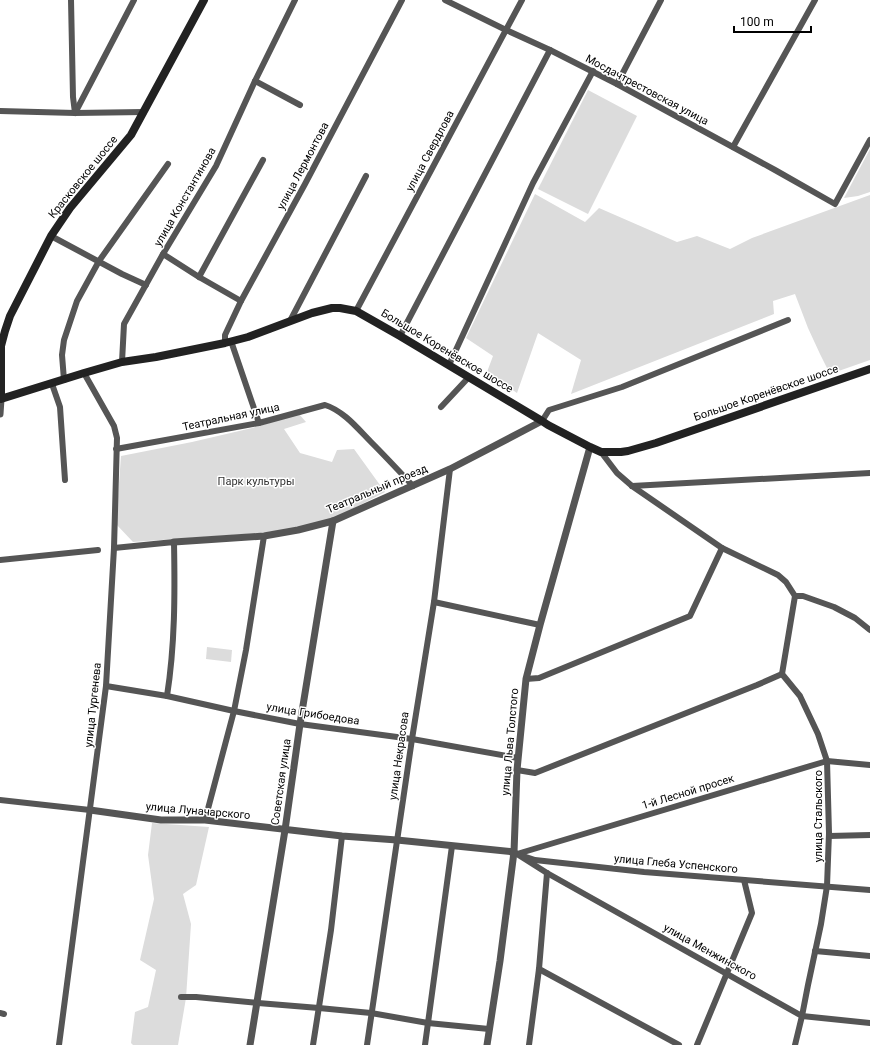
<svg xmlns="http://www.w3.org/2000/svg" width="870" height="1045" font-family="Roboto,sans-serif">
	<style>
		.green { fill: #dcdcdc }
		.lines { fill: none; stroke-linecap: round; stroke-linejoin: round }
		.minor { stroke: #555; stroke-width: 6 }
		.tertiary { stroke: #555; stroke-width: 7 }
		.secondary { stroke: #222; stroke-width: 8 }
		.labels { text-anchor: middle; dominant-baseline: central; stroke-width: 3; stroke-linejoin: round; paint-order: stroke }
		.street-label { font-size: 11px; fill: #000; stroke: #fff }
		.park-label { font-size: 11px; fill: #333; stroke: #fff }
	</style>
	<rect width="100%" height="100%" fill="#fff"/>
	<g class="green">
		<path d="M588 90 637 116 588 214 538 189Z"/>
		<path d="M870 149V192L858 196 844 198Z"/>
		<path d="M535 194 585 222 599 208 677 242 697 236 730 249 752 238 870 195V360L830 374 820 354 808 328 795 294 773 301 774 314 571 394 581 360 538 333 517 393 487 372 493 356 466 338Z"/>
		<path d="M299 414 306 422 284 429 300 453 332 462 337 450 354 449 385 492 341 515 306 527 260 533 133 542 116 524 121 456 192 442 252 428Z"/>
		<path d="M207 647 232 650 231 662 206 659Z"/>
		<path d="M152 823 209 827 196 885 183 894 191 924 186 998 178 1045H133L131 1043 135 1012 148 1007 156 970 140 960 154 899 148 855Z"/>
	</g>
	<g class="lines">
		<g class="minor">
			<path d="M71 0 73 97 75 113"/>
			<path d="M445 0 506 30 550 50 617 84 775 170 835 204 870 140"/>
			<path d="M255 81 300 105"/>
			<path d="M617 84 661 0"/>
			<path d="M0 111 75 113 144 112"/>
			<path d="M75 113 134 0"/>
			<path d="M733 147 815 0"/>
			<path d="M51 236 122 274 146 285"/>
			<path d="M163 254 199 277 241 301"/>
			<path d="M199 277 263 160"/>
			<path d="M356 311 522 0"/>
			<path d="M290 321 366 176"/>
			<path d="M400 336 550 50"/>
			<path d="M231 341 259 423"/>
			<path d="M225 343V335L241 301 305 184 402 0"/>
			<path d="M122 362 124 324 163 254 216 166 255 81 295 0"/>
			<path d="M449 365 533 183 593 71"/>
			<path d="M64 380 62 355 64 340 77 301 99 261 168 164"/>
			<path d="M52 384 60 407 65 480"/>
			<path d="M441 407 469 377"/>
			<path d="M542 421 549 410 622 387 788 320"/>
			<path d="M116 449 259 423 325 405C344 411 358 429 372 443 386 457 399 471 413 486"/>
			<path d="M601 452 617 473 632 486 722 548 778 575 786 582 795 596"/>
			<path d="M632 486 870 473"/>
			<path d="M114 548 174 542C175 594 175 645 167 696"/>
			<path d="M0 560 98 550"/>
			<path d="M795 596 782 674 800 696 818 734 827 761 829 833 827 886 821 924 808 985 802 1016 795 1045"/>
			<path d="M795 596H803L834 607 855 618 870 630"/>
			<path d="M434 602 540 625"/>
			<path d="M526 679 539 678 690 616 722 548"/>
			<path d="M106 686 167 696 234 711 300 724 412 739 518 758"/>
			<path d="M517 770 535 773 757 685 782 674"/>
			<path d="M0 800 90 810"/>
			<path d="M205 820 234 711 246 650 264 536"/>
			<path d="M829 836 870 835"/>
			<path d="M515 853 517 854 827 761 870 765"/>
			<path d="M517 854 547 873 802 1016 870 1023"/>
			<path d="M523 856 535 860 644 872 870 890"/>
			<path d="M815 951 870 956"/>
			<path d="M539 969 679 1045"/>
			<path d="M181 997H196L258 1003 319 1008 371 1013 428 1023 489 1029"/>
			<path d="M0 1013 4 1014"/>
			<path d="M59 1045 106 686 114 548 117 438 114 426 84 373"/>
			<path d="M313 1045 331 930 342 836"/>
			<path d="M367 1045 412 739 434 602 450 469"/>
			<path d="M425 1045 452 846"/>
			<path d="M529 1045 539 969 547 873"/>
			<path d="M697 1045 752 913 744 880"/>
		</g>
		<g class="tertiary">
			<path d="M0 414 1 399"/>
			<path d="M174 542 264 536 298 530 333 521 450 469 542 421"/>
			<path d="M90 810 161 820H205L342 836 397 840 514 852"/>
			<path d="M250 1045 285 830 300 724 333 521"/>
			<path d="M487 1045 500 961 514 852 517 770 526 679 540 625 590 447"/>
		</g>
		<path class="secondary" d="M204 0 131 135 70 208 51 236 10 316 5 331 1 346V399L84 373 122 362 156 357 225 343 248 337 312 313 332 308H340L356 311 400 336 542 421 548 425 590 447 601 452H621L628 451 656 443 870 369"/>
	</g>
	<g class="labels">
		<g class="street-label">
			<text transform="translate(647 90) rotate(28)">Мосдачтрестовская улица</text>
			<text transform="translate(430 151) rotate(-62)">улица Свердлова</text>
			<text transform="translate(303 166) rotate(-62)">улица Лермонтова</text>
			<text transform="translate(83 177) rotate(-51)">Красковское шоссе</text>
			<text transform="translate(185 197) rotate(-60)">улица Константинова</text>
			<text transform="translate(447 351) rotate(31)">Большое Коренёвское шоссе</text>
			<text transform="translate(766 393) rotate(-19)">Большое Коренёвское шоссе</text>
			<text transform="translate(231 417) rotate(-12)">Театральная улица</text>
			<text transform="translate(377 489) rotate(-23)">Театральный проезд</text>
			<text transform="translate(93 705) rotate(-84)">улица Тургенева</text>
			<text transform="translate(313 714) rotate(9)">улица Грибоедова</text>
			<text transform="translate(510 742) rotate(-85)">улица Льва Толстого</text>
			<text transform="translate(399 756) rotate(-82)">улица Некрасова</text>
			<text transform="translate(281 782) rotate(-82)">Советская улица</text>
			<text transform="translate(688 792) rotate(-17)">1-й Лесной просек</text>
			<text transform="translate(198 811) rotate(5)">улица Луначарского</text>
			<text transform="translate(818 816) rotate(-90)">улица Стальского</text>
			<text transform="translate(676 864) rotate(5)">улица Глеба Успенского</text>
			<text transform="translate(710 952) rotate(29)">улица Менжинского</text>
		</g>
		<g class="park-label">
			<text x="256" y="481">Парк культуры</text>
		</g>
	</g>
	<path d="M734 26v6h77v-6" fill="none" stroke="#000000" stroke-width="2"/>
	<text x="740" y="26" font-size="12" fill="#000000" stroke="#ffffff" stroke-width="3" paint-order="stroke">100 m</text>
</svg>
